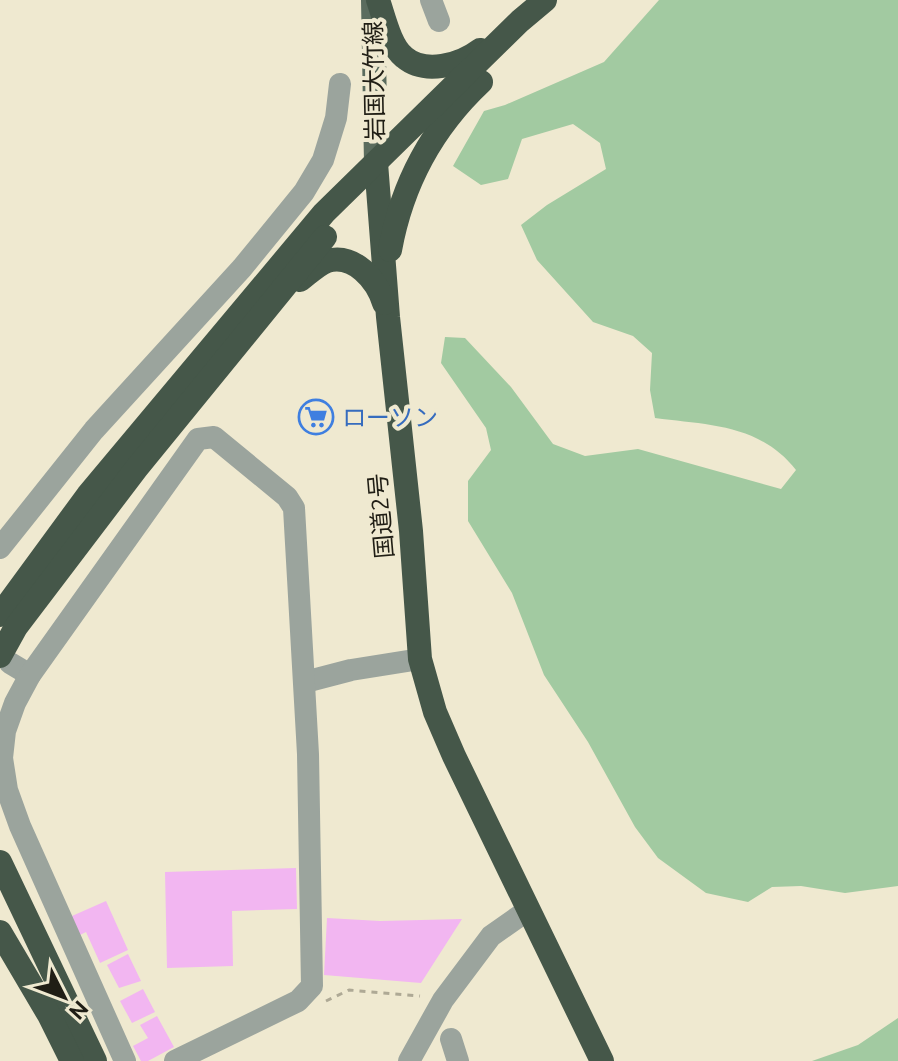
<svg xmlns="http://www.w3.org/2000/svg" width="898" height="1061" font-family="Ubuntu,'Noto Sans JP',sans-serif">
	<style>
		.green { fill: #a2caa1 }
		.building { fill: #f2b6f1 }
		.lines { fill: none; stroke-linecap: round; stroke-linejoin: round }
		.path { stroke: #aea995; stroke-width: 3; stroke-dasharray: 6 6; stroke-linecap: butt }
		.minor { stroke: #9ba49d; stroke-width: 22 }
		.major { stroke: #5b6c5e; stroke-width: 24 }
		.highway { stroke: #455749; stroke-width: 24 }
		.labels { text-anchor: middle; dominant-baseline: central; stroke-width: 8; stroke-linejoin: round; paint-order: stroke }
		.street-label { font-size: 24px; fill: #201e15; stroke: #efe9d0 }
		.shop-label { font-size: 24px; fill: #366cbe; stroke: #efe9d0; text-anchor: start }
	</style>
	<rect width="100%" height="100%" fill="#efe9d0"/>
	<g class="green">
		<path d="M659 0H898V886L845 893 801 886 772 887 748 902 706 893 658 858 635 827 588 742 544 675 512 593 468 521V481L491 450 486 428 441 363 445 337 465 338 511 387 553 444 585 456 638 449 781 489 796 470C760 424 708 425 655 418L650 390 652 353 633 336 593 322 537 260 521 225 547 205 606 169 600 143 573 124 522 139 508 179 481 185 453 166 484 111 505 105 604 62Z"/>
		<path d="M898 1018V1061H812L858 1045Z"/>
	</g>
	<g class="building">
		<path d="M296 868 297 909 232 911 233 966 167 968 165 872Z"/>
		<path d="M106 901 128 950 100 963 86 932 80 935 72 916Z"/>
		<path d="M327 918 380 921 462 919 421 983 324 975Z"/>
		<path d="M128 954 141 981 119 988 107 965Z"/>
		<path d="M143 989 155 1012 132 1023 120 1001Z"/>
		<path d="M157 1016 174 1047 148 1061H141L133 1046 148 1038 140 1025Z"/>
	</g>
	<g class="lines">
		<path class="path" d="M326 1001 349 990 420 996"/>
		<g class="minor">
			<path d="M431 0 439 21"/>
			<path d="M0 548 94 430 242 268 304 192 323 160 336 118 340 84"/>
			<path d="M10 663 30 675"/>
			<path d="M305 682 351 670 420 659"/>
			<path d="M451 1039 458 1061"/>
			<path d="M125 1061 20 826 7 790 2 758 5 731 15 703 30 675 198 439 214 437 287 497 294 508 308 754 312 986 298 1001 175 1061"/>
			<path d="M409 1061 443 1000 491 936 528 910"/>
		</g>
		<path class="major" d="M373 0 376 163"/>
		<g class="highway">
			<path d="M378 0C384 17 390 46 404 57 425 75 460 65 480 50"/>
			<path d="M376 163 388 317 411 531 420 659 435 712 454 756 602 1061"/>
			<path d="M390 250C402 184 432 128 481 82"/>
			<path d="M300 280C308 274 318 264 327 261 354 253 377 280 384 303"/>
			<path d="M0 615 88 495 324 213 520 21 545 0"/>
			<path d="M0 656 16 627 136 469 325 237"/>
			<path d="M0 862 95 1061"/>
			<path d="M0 932 49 1015 72 1061"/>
		</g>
	</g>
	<defs>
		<g id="supermarket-ring" transform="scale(1.8)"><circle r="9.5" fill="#efe9d0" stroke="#3f7fe0" stroke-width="1.5"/><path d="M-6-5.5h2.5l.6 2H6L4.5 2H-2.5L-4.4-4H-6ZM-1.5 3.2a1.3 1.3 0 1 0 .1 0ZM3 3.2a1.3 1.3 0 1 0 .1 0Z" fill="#3f7fe0"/></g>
	</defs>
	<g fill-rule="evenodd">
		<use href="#supermarket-ring" x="316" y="417"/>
	</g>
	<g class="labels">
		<g class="street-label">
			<text transform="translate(374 81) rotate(-91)">岩国大竹線</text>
			<text transform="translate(381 516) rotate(-95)">国道2号</text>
		</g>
		<g class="shop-label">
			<text x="342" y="417">ローソン</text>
		</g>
	</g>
	<g transform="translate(64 997) rotate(132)" stroke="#efe9d0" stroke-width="6" paint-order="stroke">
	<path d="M0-6L14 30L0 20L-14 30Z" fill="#201e15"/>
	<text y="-12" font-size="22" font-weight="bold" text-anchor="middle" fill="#201e15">N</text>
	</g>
</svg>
